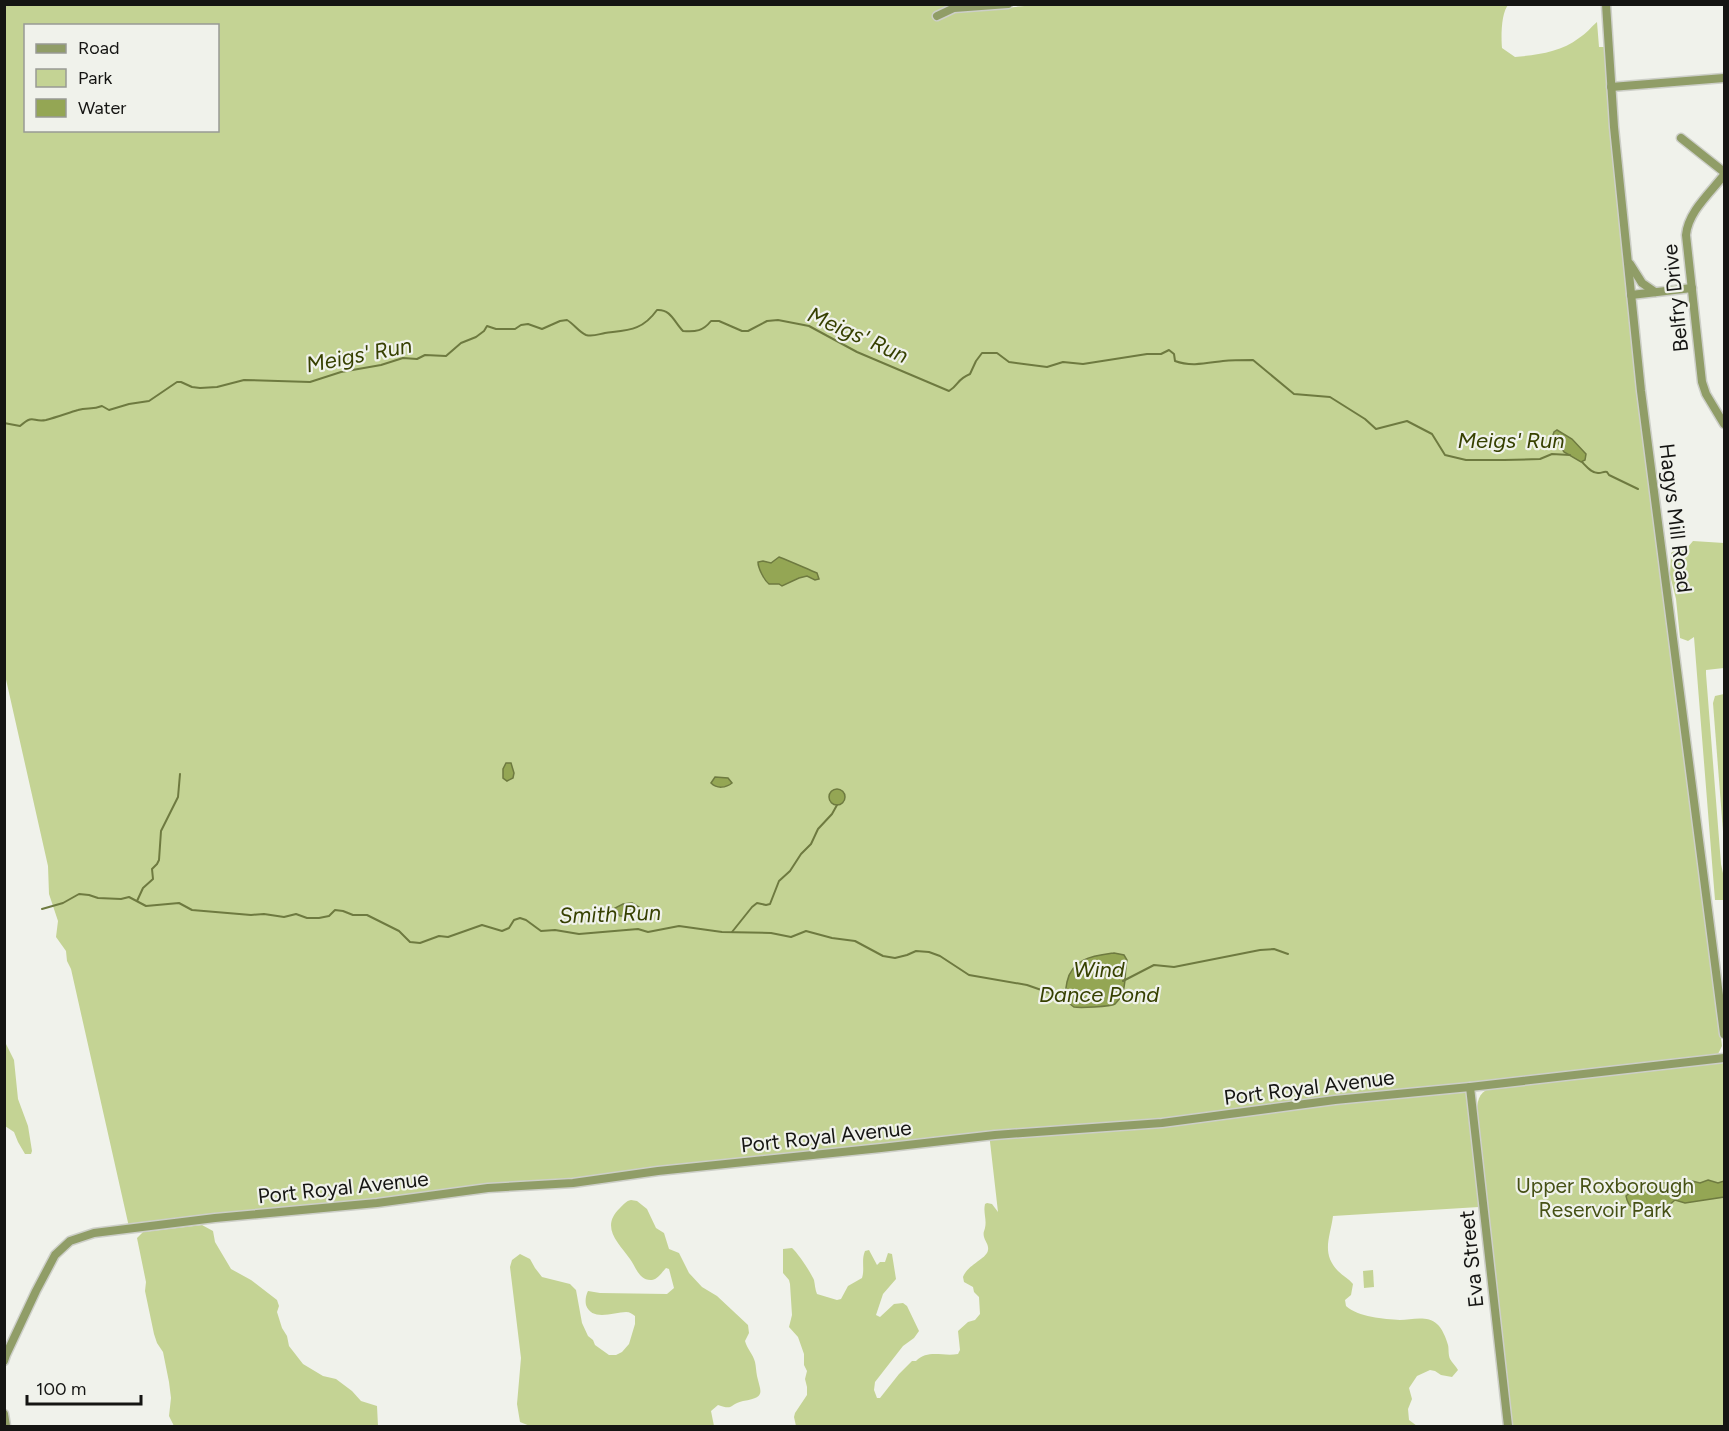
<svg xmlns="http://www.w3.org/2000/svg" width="1729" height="1431" font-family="Figtree,sans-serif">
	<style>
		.green { fill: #c4d394; fill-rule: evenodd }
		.water { fill: #94a654; stroke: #6e7a40; stroke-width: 1.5 }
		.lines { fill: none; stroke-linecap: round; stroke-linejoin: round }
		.stream { stroke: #6e7a40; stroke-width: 2 }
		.street-casing { stroke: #cdcfc8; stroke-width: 11 }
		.street { stroke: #909d67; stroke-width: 8 }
		.labels { text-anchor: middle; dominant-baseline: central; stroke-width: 4.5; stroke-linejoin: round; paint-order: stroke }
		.street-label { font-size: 21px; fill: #151513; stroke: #f0f2eb }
		.park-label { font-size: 21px; fill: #465115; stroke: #f0f2eb }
		.water-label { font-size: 22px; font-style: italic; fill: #364000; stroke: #f0f2eb }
	</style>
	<rect width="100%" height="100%" fill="#f0f2eb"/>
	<g class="green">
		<path d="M948 4 953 12H960L1047 4H1509C1501 11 1501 38 1502 48L1515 57C1537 55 1561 52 1579 38 1586 34 1591 27 1597 22L1599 47H1605L1610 120 1708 939 1722 1046 1718 1054 1714 1055 1465 1084 1479 1207 1333 1216C1330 1238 1321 1253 1338 1271 1343 1276 1349 1279 1353 1284L1351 1295 1345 1300 1346 1306C1358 1317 1384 1319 1400 1320 1411 1320 1427 1315 1437 1324 1442 1328 1446 1338 1448 1345 1449 1349 1448 1354 1450 1359 1452 1363 1456 1366 1458 1370L1452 1377 1441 1375 1435 1371 1430 1370 1417 1376 1409 1388 1412 1399 1408 1409 1409 1420 1417 1426H796L794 1417 795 1413 807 1395V1387L805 1379 807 1371 804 1365V1354L798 1337 789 1327 792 1315 790 1284 789 1280 783 1273V1249L792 1248C798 1253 811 1273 814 1280 815 1285 815 1289 817 1294L837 1300 841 1299 848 1286 862 1278C865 1269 861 1260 865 1251L869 1250 877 1265 880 1262H885L888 1253 892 1254 896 1279 883 1294 876 1315 880 1317 894 1304 903 1303 907 1306 919 1331 914 1338 903 1346 875 1382 874 1390 877 1398H880L899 1374 912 1361H916C928 1349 943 1357 958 1354L960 1350 958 1331 968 1322 975 1320 980 1314 979 1297 974 1292 973 1287 964 1282 963 1277C968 1264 987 1259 988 1250 989 1245 985 1241 984 1237 983 1232 984 1232 985 1228 987 1219 983 1213 985 1204L987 1203 992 1204 998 1212 989 1133 129 1227 71 969 67 961 66 951 56 937 58 921 49 894 48 866 5 675 4 5ZM26 26H218V130H26Z"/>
		<path d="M1693 541 1724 543V668L1706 670V674L1721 864 1724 878V900H1715L1694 637 1688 641 1680 638 1676 599 1670 575 1671 553 1676 549 1688 547Z"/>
		<path d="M1724 694V844L1713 703 1715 696Z"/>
		<path d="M4 1040 14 1060 18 1099 28 1126 32 1151 31 1154H25L18 1142 14 1132 5 1126Z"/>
		<path d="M1724 1062V1426H1512L1477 1111C1477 1098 1481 1090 1494 1087Z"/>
		<path d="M631 1200 637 1201 647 1209 656 1228 664 1233 669 1249 679 1253 689 1273 702 1287 717 1296 748 1325 749 1333 745 1341C747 1349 753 1354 755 1362 756 1366 756 1371 757 1376 761 1393 766 1397 743 1401 729 1404 734 1411 718 1405L711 1411 714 1426H530L520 1422 517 1404 521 1358 510 1267 512 1260 520 1254 530 1259 535 1268 542 1277 570 1284 576 1290 582 1323 588 1336 593 1340 595 1345 609 1355H616L622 1352 629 1344 635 1324V1316C632 1314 630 1312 626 1312 614 1312 592 1322 586 1305 585 1300 586 1295 588 1291L600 1293 667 1294 674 1288 669 1269 666 1268C662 1272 658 1279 652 1280 639 1281 636 1267 630 1259 618 1242 600 1227 620 1208 624 1204 626 1201 631 1200Z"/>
		<path d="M202 1225 213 1231 215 1242 231 1269 251 1280 277 1300 279 1306 277 1312 282 1328 287 1336 289 1346 303 1364 323 1376 336 1379 352 1391 361 1401 377 1406 378 1426H174L169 1416 171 1398 169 1382 163 1352 157 1343 154 1334 145 1291 146 1282 137 1238 143 1232Z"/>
		<path d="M1373 1270 1374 1287 1364 1288 1363 1271Z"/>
	</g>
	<g class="water">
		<path d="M1557 430 1572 439 1586 454 1585 460 1581 462 1564 452 1553 435 1554 432Z"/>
		<path d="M779 557C792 562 805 568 817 573L819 579 815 580 807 576 799 578 782 586 779 584H769C764 580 758 568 758 562L763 561 771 563Z"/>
		<path d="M506 763H511L514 773 513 778 507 781 503 778V769Z"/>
		<path d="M715 777 728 778 732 783C726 788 717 789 711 783Z"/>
		<circle cx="837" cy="797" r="8"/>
		<path d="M632 903 639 907 638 911 625 916H620L618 914 615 908 623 904Z"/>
		<path d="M1114 953 1124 955 1127 960C1124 972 1127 986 1121 997 1120 998 1116 1003 1115 1004 1110 1007 1079 1008 1074 1007 1072 1006 1068 1002 1067 1001 1064 996 1066 987 1067 982 1072 958 1093 956 1114 953Z"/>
		<path d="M1708 1180 1718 1183 1724 1181V1197L1685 1203 1675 1200 1668 1206 1661 1205 1656 1209 1640 1207 1634 1209C1629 1206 1627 1202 1626 1196L1634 1189 1654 1181 1677 1185 1692 1181 1700 1183Z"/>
	</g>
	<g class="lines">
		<g class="stream">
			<path d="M4 423 20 426C35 413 32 423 46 420 57 417 68 413 78 410 87 407 92 410 102 406L109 410 129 404 149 401 177 382H181L192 387 200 388 217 387 244 380 310 382 341 372 381 365 403 358 417 359 425 355 446 356 461 343 476 337 484 331 487 326 496 329H515L521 325 528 324 542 329 560 321 567 320C574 324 579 332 586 335 593 337 599 334 605 333 628 330 642 331 657 310 671 309 674 322 683 331 696 332 703 331 711 321H719L742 331H748L767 321 778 320 809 326 857 352 949 391C960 384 956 380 970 374L976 361 982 353H997L1009 362 1047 367 1063 362 1083 364 1147 354H1161L1169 350 1174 354 1175 361C1191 367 1207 363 1223 361 1233 360 1243 360 1253 360L1294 394 1330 397 1365 419 1376 429 1407 421 1432 434 1445 455 1466 460H1504L1540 459 1552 454 1570 455"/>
			<path d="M1582 462C1586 466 1592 474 1599 473 1602 473 1604 471 1607 472L1609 475 1638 489"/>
			<path d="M137 901 143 888 153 879 152 869 157 864 159 860 161 831 178 797 180 774"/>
			<path d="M42 909 63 903 79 894 89 895 98 898 121 899 129 897 146 906 179 903 192 910 251 915 264 914 284 917 296 914 307 918H319L329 916 335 910 343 911 353 915H367L399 931 410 942 420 943 439 936 448 937 482 925 502 931 509 928 514 920 520 918 526 920 541 931 555 930 579 934 638 929 648 932 679 926 722 932 771 933 791 937 806 931 832 938 855 941 883 956 895 958 907 955 916 951 929 952 940 956 969 975 1027 985 1050 993"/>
			<path d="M732 932 752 907 757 903 766 905 770 904 779 881 790 871 801 854 811 844 818 829 832 814 837 805"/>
			<path d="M1123 981 1154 965 1174 967 1260 950 1274 949 1288 954"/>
		</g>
		<g class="street-casing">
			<g id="street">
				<path d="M1606 4 1614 127 1641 391 1724 1034"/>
				<path d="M937 16 954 8 1008 4"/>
				<path d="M1611 87 1724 78"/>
				<path d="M1681 138 1724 172"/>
				<path d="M1724 175C1710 193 1688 212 1686 235L1702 382 1706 394 1724 424"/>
				<path d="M1630 264 1642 283 1655 292"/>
				<path d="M1631 295 1692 288"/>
				<path d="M1470 1087 1508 1426"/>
				<path d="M4 1361 6 1355 36 1291 55 1255 70 1241 94 1233 215 1218 377 1203 488 1188 573 1183 658 1171 881 1148 995 1135 1162 1123 1335 1100 1470 1087 1724 1058"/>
				<path d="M4 1414 6 1426"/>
			</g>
		</g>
		<use href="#street" class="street"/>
	</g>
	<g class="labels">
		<g class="street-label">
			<text transform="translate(1675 298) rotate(-96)">Belfry Drive</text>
			<text transform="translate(1676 518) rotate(83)">Hagys Mill Road</text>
			<text transform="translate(1309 1087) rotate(-7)">Port Royal Avenue</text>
			<text transform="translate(826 1136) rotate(-6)">Port Royal Avenue</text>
			<text transform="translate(343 1187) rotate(-6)">Port Royal Avenue</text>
			<text transform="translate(1471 1259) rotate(-96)">Eva Street</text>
		</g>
		<g class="park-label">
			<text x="1605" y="1185">Upper Roxborough<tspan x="1605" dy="24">Reservoir Park</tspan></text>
		</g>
		<g class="water-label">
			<text transform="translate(858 335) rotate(24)">Meigs' Run</text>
			<text transform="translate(359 355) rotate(-11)">Meigs' Run</text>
			<text x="1511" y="440">Meigs' Run</text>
			<text transform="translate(610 914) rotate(-2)">Smith Run</text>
			<text x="1099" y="969">Wind<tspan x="1099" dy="25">Dance Pond</tspan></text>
		</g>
	</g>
	<rect width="1729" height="1431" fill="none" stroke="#151513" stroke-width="12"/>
	<rect x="24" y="24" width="195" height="108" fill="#f0f2eb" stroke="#989a95" stroke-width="1.5"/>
	<rect x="36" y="44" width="30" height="9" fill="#909d67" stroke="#989a95" stroke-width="1.5"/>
	<text x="78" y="54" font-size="18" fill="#151513">Road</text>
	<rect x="36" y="69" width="30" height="18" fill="#c4d394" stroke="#989a95" stroke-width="1.5"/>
	<text x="78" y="84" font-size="18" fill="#151513">Park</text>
	<rect x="36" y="99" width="30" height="18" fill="#94a654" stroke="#989a95" stroke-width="1.5"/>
	<text x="78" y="114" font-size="18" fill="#151513">Water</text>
	<path d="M27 1395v9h114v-9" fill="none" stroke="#151513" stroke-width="3"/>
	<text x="36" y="1395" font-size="18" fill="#151513" stroke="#f0f2eb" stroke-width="4.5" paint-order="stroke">100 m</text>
</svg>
